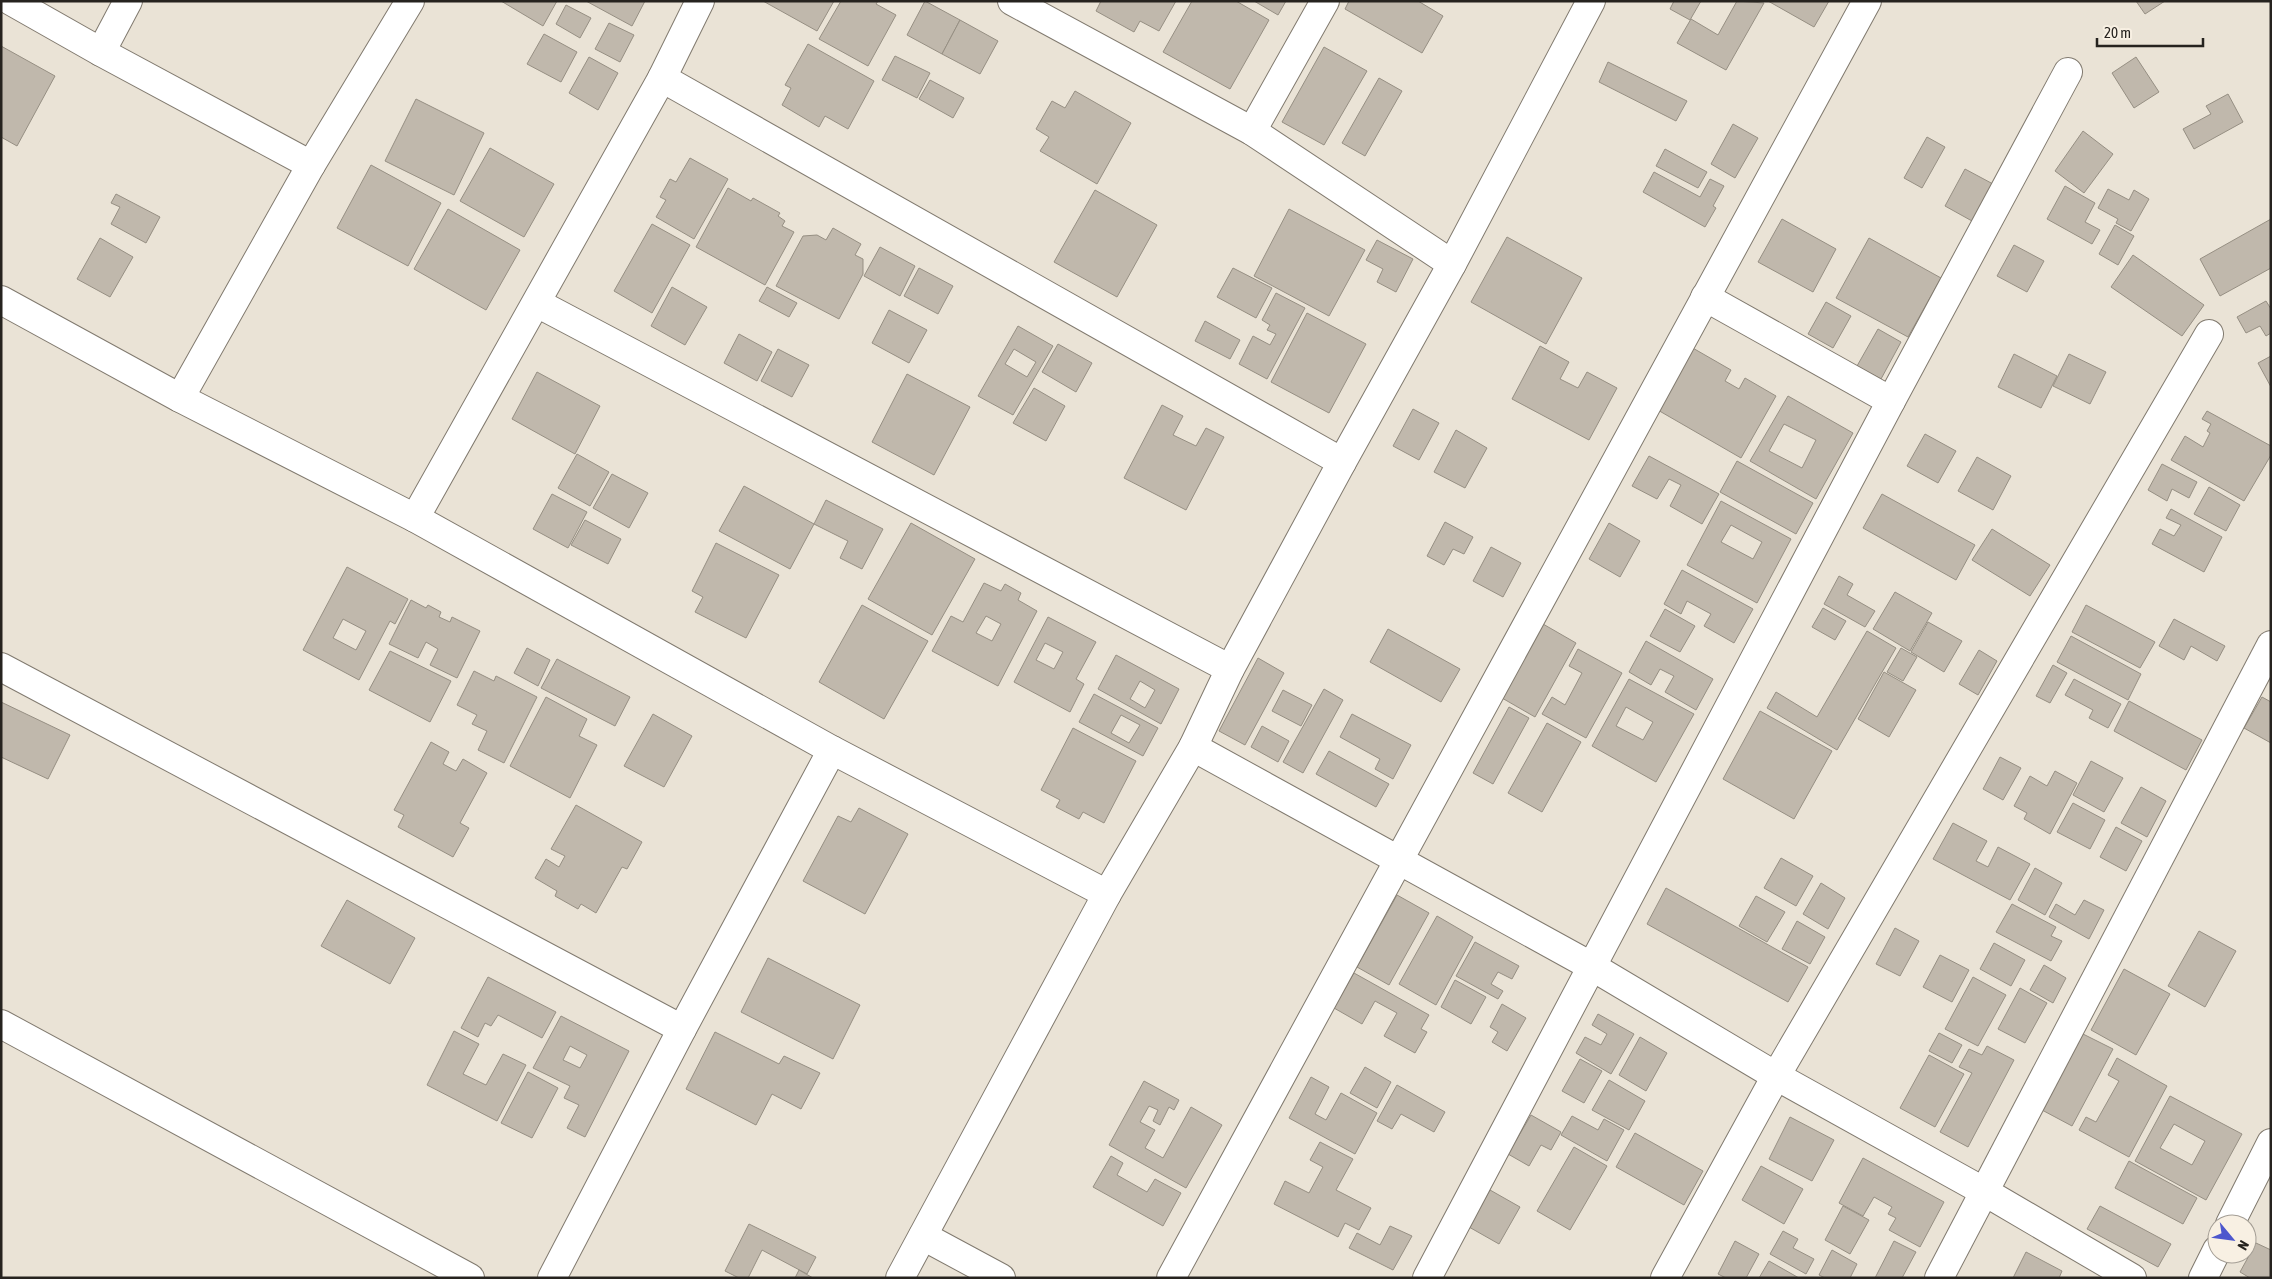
<svg xmlns="http://www.w3.org/2000/svg" width="2272" height="1279" font-family="'Asap Condensed',sans-serif">
	<style>
		.building { fill: #c0b8ac; stroke: #968f83; fill-rule: evenodd }
		.lines { fill: none; stroke-linecap: round; stroke-linejoin: round }
		.minor-casing { stroke: #817a6f; stroke-width: 30 }
		.minor { stroke: #fff; stroke-width: 28 }
	</style>
	<rect width="100%" height="100%" fill="#eae3d6"/>
	<g class="building">
		<path d="M501 1H557L543 26Z"/>
		<path d="M586 1H645L632 26Z"/>
		<path d="M763 1H834L817 31Z"/>
		<path d="M841 1H878L876 4 896 15 868 66 819 39Z"/>
		<path d="M925 1 960 20 942 54 907 35Z"/>
		<path d="M1101 1H1176L1159 31 1140 21 1134 32 1096 11Z"/>
		<path d="M1192 1H1236L1269 20 1230 89 1163 52Z"/>
		<path d="M1254 1H1286L1278 15Z"/>
		<path d="M1349 1H1418L1443 16 1422 53 1345 9Z"/>
		<path d="M1674 1H1701L1690 20 1670 9Z"/>
		<path d="M1737 1 1764 3 1726 70 1677 43 1691 19 1718 35Z"/>
		<path d="M1768 1H1829L1814 27Z"/>
		<path d="M2136 1H2165L2145 14Z"/>
		<path d="M566 5 591 18 580 38 556 24Z"/>
		<path d="M960 20 998 41 980 74 942 54Z"/>
		<path d="M609 23 634 35 620 62 595 49Z"/>
		<path d="M544 34 577 52 561 82 527 64Z"/>
		<path d="M808 44 874 81 848 129 825 116 819 127 782 105 791 88 785 85Z"/>
		<path d="M1 46 55 76 17 146 1 137Z"/>
		<path d="M1324 47 1367 71 1324 145 1282 122Z"/>
		<path d="M895 56 930 73 917 98 882 80Z"/>
		<path d="M589 57 618 73 598 110 569 93Z"/>
		<path d="M2136 57 2159 92 2134 108 2112 73Z"/>
		<path d="M1608 62 1687 101 1676 121 1599 82Z"/>
		<path d="M1379 78 1402 91 1365 156 1342 143Z"/>
		<path d="M930 80 964 98 953 118 919 99Z"/>
		<path d="M1075 91 1131 123 1097 184 1040 151 1049 137 1036 129 1052 101 1065 108Z"/>
		<path d="M2228 94 2243 122 2194 149 2183 129 2211 114 2206 106Z"/>
		<path d="M416 99 484 133 454 195 385 161Z"/>
		<path d="M1733 124 1758 138 1735 178 1711 164Z"/>
		<path d="M2083 131 2113 154 2084 193 2055 171Z"/>
		<path d="M1927 137 1945 147 1922 188 1904 178Z"/>
		<path d="M490 148 554 184 524 237 460 201Z"/>
		<path d="M1665 149 1707 172 1698 188 1656 166Z"/>
		<path d="M690 158 728 179 694 239 656 217 666 200 660 197 670 179 676 182Z"/>
		<path d="M371 165 441 203 408 266 337 228Z"/>
		<path d="M1965 169 1993 184 1972 221 1945 206Z"/>
		<path d="M1654 172 1700 197 1710 179 1724 186 1713 206 1716 208 1705 227 1643 192Z"/>
		<path d="M2065 186 2095 203 2085 222 2100 230 2092 244 2047 219Z"/>
		<path d="M728 188 751 201 753 198 780 213 778 216 785 221 782 226 794 232 765 285 696 247Z"/>
		<path d="M2108 189 2129 200 2134 190 2149 199 2131 231 2116 223 2118 219 2098 208Z"/>
		<path d="M1095 190 1157 225 1117 297 1054 262Z"/>
		<path d="M116 194 160 217 146 243 111 224 120 207 111 203Z"/>
		<path d="M448 209 520 250 486 310 414 269Z"/>
		<path d="M1289 209 1365 250 1329 316 1254 276Z"/>
		<path d="M1782 219 1836 249 1813 292 1758 262Z"/>
		<path d="M2271 219V268L2220 296 2200 259Z"/>
		<path d="M652 224 690 245 652 313 614 291Z"/>
		<path d="M2115 225 2134 236 2118 265 2099 254Z"/>
		<path d="M833 228 861 244 855 255 863 259V274L839 319 776 286 803 236 817 235 826 240Z"/>
		<path d="M1507 237 1582 278 1546 344 1471 302Z"/>
		<path d="M100 238 133 257 110 297 77 279Z"/>
		<path d="M1869 238 1941 278 1908 337 1836 298Z"/>
		<path d="M1377 240 1413 259 1396 292 1377 282 1383 269 1366 260Z"/>
		<path d="M2014 245 2044 261 2027 292 1997 276Z"/>
		<path d="M880 247 915 266 900 296 864 276Z"/>
		<path d="M2133 255 2204 305 2182 336 2111 287Z"/>
		<path d="M919 268 953 286 938 314 904 296Z"/>
		<path d="M1233 268 1272 288 1256 318 1217 297Z"/>
		<path d="M672 287 707 307 685 345 651 326Z"/>
		<path d="M767 287 797 303 789 317 759 301Z"/>
		<path d="M1276 293 1305 308 1267 379 1239 364 1253 336 1270 345 1276 334 1267 330 1270 325 1262 320Z"/>
		<path d="M2266 301 2271 309V333L2266 336 2260 326 2246 333 2237 317Z"/>
		<path d="M1826 302 1851 316 1833 348 1808 334Z"/>
		<path d="M889 310 927 330 909 363 872 343Z"/>
		<path d="M1307 313 1366 344 1329 413 1271 382Z"/>
		<path d="M1205 321 1240 340 1230 359 1195 341Z"/>
		<path d="M1018 326 1053 346 1013 415 978 396ZM1014 349 1036 362 1027 377 1005 364Z"/>
		<path d="M1878 329 1901 342 1881 379 1857 366Z"/>
		<path d="M739 334 772 352 757 381 724 363Z"/>
		<path d="M1058 344 1092 363 1076 392 1042 372Z"/>
		<path d="M1540 346 1569 362 1560 379 1578 388 1587 372 1617 388 1589 440 1512 399Z"/>
		<path d="M1691 347 1731 370 1725 381 1739 389 1745 378 1776 396 1741 458 1656 409Z"/>
		<path d="M778 349 809 365 792 397 761 381Z"/>
		<path d="M2014 354 2057 376 2041 408 1998 387Z"/>
		<path d="M2069 354 2106 372 2090 404 2053 386Z"/>
		<path d="M2271 356V387L2258 363Z"/>
		<path d="M537 372 600 406 575 454 512 419Z"/>
		<path d="M907 374 970 407 934 475 872 442Z"/>
		<path d="M1034 388 1065 406 1046 441 1013 423Z"/>
		<path d="M1788 396 1853 433 1816 499 1750 461ZM1784 424 1816 440 1802 468 1769 451Z"/>
		<path d="M1162 405 1183 416 1173 435 1196 446 1206 428 1224 437 1186 510 1124 478Z"/>
		<path d="M1413 409 1439 423 1419 460 1393 446Z"/>
		<path d="M2207 411 2271 446V455L2244 501 2171 460 2185 436 2203 447 2210 433 2207 431 2211 424 2202 419Z"/>
		<path d="M1456 430 1487 448 1465 488 1434 472Z"/>
		<path d="M1925 434 1956 451 1938 483 1907 466Z"/>
		<path d="M577 454 609 472 590 506 558 488Z"/>
		<path d="M1649 456 1719 494 1702 524 1670 506 1681 485 1669 479 1657 499 1632 486Z"/>
		<path d="M1977 457 2011 476 1993 510 1958 491Z"/>
		<path d="M1737 461 1813 503 1796 534 1720 492Z"/>
		<path d="M2162 464 2197 482 2189 498 2172 489 2167 501 2148 490Z"/>
		<path d="M612 474 648 493 629 528 593 508Z"/>
		<path d="M744 486 814 524 790 569 719 531Z"/>
		<path d="M2209 487 2240 505 2226 531 2194 514Z"/>
		<path d="M552 494 587 512 568 548 533 529Z"/>
		<path d="M1882 494 1975 545 1956 580 1863 528Z"/>
		<path d="M826 500 883 529 862 569 840 558 848 541 814 524Z"/>
		<path d="M1721 501 1791 539 1757 603 1687 565ZM1731 525 1762 542 1753 559 1721 542Z"/>
		<path d="M2171 509 2222 537 2204 572 2152 544 2160 529 2174 536 2181 525 2166 518Z"/>
		<path d="M585 520 621 539 608 564 571 545Z"/>
		<path d="M1445 522 1473 537 1464 554 1453 549 1444 565 1427 556Z"/>
		<path d="M911 523 975 559 932 635 868 599Z"/>
		<path d="M1609 523 1640 541 1620 577 1589 559Z"/>
		<path d="M1992 529 2050 565 2030 596 1972 560Z"/>
		<path d="M716 543 779 575 746 638 695 612 703 597 692 591Z"/>
		<path d="M1491 547 1521 563 1503 597 1473 581Z"/>
		<path d="M347 567 408 599 395 624 390 621 359 680 303 650ZM343 619 366 631 356 650 333 638Z"/>
		<path d="M1682 570 1753 609 1734 643 1704 626 1711 614 1687 601 1681 614 1664 604Z"/>
		<path d="M1839 576 1853 584 1847 595 1875 611 1865 627 1824 604Z"/>
		<path d="M984 583 1001 591 1005 584 1021 593 1018 600 1037 611 998 686 932 651 951 616 963 622ZM986 616 1001 624 992 641 976 633Z"/>
		<path d="M1895 592 1932 613 1910 651 1873 629Z"/>
		<path d="M411 600 426 608 428 605 441 612 439 617 450 622 452 617 480 631 457 678 430 665 438 649 426 642 418 658 389 644Z"/>
		<path d="M862 605 928 641 884 719 819 682Z"/>
		<path d="M2086 605 2155 642 2140 668 2072 632Z"/>
		<path d="M1823 608 1846 621 1835 640 1812 627Z"/>
		<path d="M1665 609 1695 626 1680 652 1650 636Z"/>
		<path d="M1048 617 1096 642 1076 679 1084 684 1070 712 1014 682ZM1045 643 1063 652 1054 669 1036 660Z"/>
		<path d="M2174 619 2225 646 2217 661 2191 646 2184 660 2159 646Z"/>
		<path d="M1928 622 1962 641 1944 672 1911 652Z"/>
		<path d="M1543 624 1576 643 1535 717 1502 698Z"/>
		<path d="M1388 629 1460 669 1441 702 1370 662Z"/>
		<path d="M1867 631 1896 648 1837 750 1767 708 1776 692 1817 717Z"/>
		<path d="M2071 636 2141 674 2128 700 2057 662Z"/>
		<path d="M1646 641 1713 679 1696 710 1665 692 1674 676 1660 669 1651 685 1629 672Z"/>
		<path d="M527 648 550 660 538 686 514 673Z"/>
		<path d="M1901 648 1917 657 1903 681 1887 672Z"/>
		<path d="M1578 649 1622 673 1586 738 1542 714 1552 697 1565 705 1582 673 1569 666Z"/>
		<path d="M1979 650 1997 661 1978 695 1959 684Z"/>
		<path d="M390 651 451 681 430 722 369 690Z"/>
		<path d="M1116 655 1179 689 1161 724 1098 689ZM1140 681 1155 690 1145 708 1130 699Z"/>
		<path d="M1258 658 1284 673 1245 745 1219 731Z"/>
		<path d="M557 659 630 697 615 726 541 688Z"/>
		<path d="M2053 665 2067 673 2050 703 2036 696Z"/>
		<path d="M474 671 494 681 496 676 537 697 504 763 478 750 487 731 472 724 477 715 457 705Z"/>
		<path d="M1884 672 1916 690 1889 737 1858 719Z"/>
		<path d="M1629 679 1694 714 1656 782 1592 746ZM1626 707 1653 722 1643 740 1616 726Z"/>
		<path d="M2074 679 2121 704 2108 728 2089 718 2093 710 2065 695Z"/>
		<path d="M1324 689 1343 700 1303 773 1283 762Z"/>
		<path d="M1283 690 1312 705 1301 726 1272 711Z"/>
		<path d="M1094 694 1158 728 1143 756 1079 722ZM1121 715 1140 725 1129 743 1111 733Z"/>
		<path d="M546 697 587 719 579 736 597 745 570 798 510 766Z"/>
		<path d="M2262 697 2271 702V743L2244 728Z"/>
		<path d="M2129 701 2202 740 2186 770 2114 731Z"/>
		<path d="M1 702 70 735 48 779 1 757Z"/>
		<path d="M1509 707 1529 718 1493 784 1473 773Z"/>
		<path d="M1760 711 1832 751 1794 819 1723 779Z"/>
		<path d="M653 714 692 736 664 787 624 766Z"/>
		<path d="M1352 714 1411 745 1393 779 1375 769 1380 759 1340 737Z"/>
		<path d="M1547 723 1581 742 1542 812 1508 793Z"/>
		<path d="M1262 726 1289 741 1278 762 1251 747Z"/>
		<path d="M1073 728 1136 761 1104 823 1083 812 1079 819 1056 807 1060 800 1041 790Z"/>
		<path d="M431 742 449 752 443 764 456 771 463 759 487 773 460 823 469 828 453 857 398 827 404 815 394 810Z"/>
		<path d="M1329 751 1389 784 1376 807 1316 774Z"/>
		<path d="M2000 757 2021 768 2003 800 1983 789Z"/>
		<path d="M2091 761 2123 778 2104 812 2073 795Z"/>
		<path d="M2055 771 2077 783 2050 834 2024 819 2027 813 2014 806 2030 776 2047 786Z"/>
		<path d="M2141 787 2166 801 2147 837 2121 823Z"/>
		<path d="M2073 803 2105 820 2090 849 2057 832Z"/>
		<path d="M576 805 642 842 627 869 622 867 596 913 581 904 578 909 555 896 557 891 535 878 546 859 559 867 565 856 551 849Z"/>
		<path d="M859 808 908 834 865 914 803 881 838 816 851 822Z"/>
		<path d="M1953 823 1987 841 1976 861 1988 867 1998 847 2030 864 2010 900 1933 859Z"/>
		<path d="M2116 827 2142 841 2126 871 2100 857Z"/>
		<path d="M1781 858 1813 876 1796 906 1764 888Z"/>
		<path d="M2035 868 2062 883 2045 915 2018 900Z"/>
		<path d="M1821 883 1845 898 1828 929 1803 914Z"/>
		<path d="M1666 888 1808 967 1788 1002 1647 924Z"/>
		<path d="M1397 895 1429 913 1389 985 1357 967Z"/>
		<path d="M1756 896 1785 912 1767 942 1739 926Z"/>
		<path d="M347 900 415 938 390 984 321 946Z"/>
		<path d="M2084 900 2104 910 2089 939 2049 917 2056 904 2075 915Z"/>
		<path d="M2012 904 2056 927 2051 936 2062 941 2051 961 1996 932Z"/>
		<path d="M1437 916 1473 937 1436 1005 1399 984Z"/>
		<path d="M1797 921 1825 937 1810 964 1782 949Z"/>
		<path d="M1895 928 1919 941 1900 976 1876 964Z"/>
		<path d="M2199 931 2236 951 2205 1007 2168 986Z"/>
		<path d="M1475 942 1519 966 1512 979 1498 972 1491 984 1503 991 1498 999 1456 976Z"/>
		<path d="M1994 943 2025 960 2011 986 1980 969Z"/>
		<path d="M1940 955 1969 970 1952 1002 1923 987Z"/>
		<path d="M768 958 860 1005 833 1059 741 1012Z"/>
		<path d="M2044 965 2066 978 2053 1003 2030 990Z"/>
		<path d="M2124 969 2170 994 2136 1055 2091 1030Z"/>
		<path d="M1354 973 1429 1015 1421 1029 1427 1032 1415 1053 1384 1036 1397 1013 1375 1001 1362 1024 1334 1008Z"/>
		<path d="M488 977 556 1012 542 1038 498 1015 491 1026 485 1023 478 1037 461 1028Z"/>
		<path d="M1973 977 2006 995 1978 1046 1945 1029Z"/>
		<path d="M1455 980 1486 997 1471 1024 1441 1007Z"/>
		<path d="M2020 988 2047 1003 2025 1043 1998 1029Z"/>
		<path d="M1502 1004 1526 1018 1507 1051 1492 1042 1498 1032 1490 1027Z"/>
		<path d="M1598 1014 1634 1034 1611 1074 1576 1053 1585 1037 1601 1045 1607 1034 1592 1025Z"/>
		<path d="M561 1016 629 1051 585 1137 567 1128 579 1105 564 1098 570 1086 533 1068ZM570 1046 587 1055 580 1068 563 1060Z"/>
		<path d="M454 1031 479 1044 463 1074 486 1085 503 1054 526 1065 497 1121 427 1085Z"/>
		<path d="M715 1032 779 1064 784 1056 820 1073 801 1109 772 1094 756 1125 686 1089Z"/>
		<path d="M1939 1033 1962 1045 1952 1063 1929 1051Z"/>
		<path d="M2083 1034 2113 1049 2072 1126 2042 1110Z"/>
		<path d="M1640 1037 1667 1053 1646 1091 1619 1075Z"/>
		<path d="M1987 1046 2014 1060 1968 1147 1940 1132 1972 1073 1959 1067 1969 1049 1982 1055Z"/>
		<path d="M1929 1055 1964 1074 1935 1127 1900 1108Z"/>
		<path d="M2117 1058 2167 1086 2129 1157 2079 1130 2086 1117 2096 1122 2119 1081 2108 1075Z"/>
		<path d="M1580 1059 1602 1071 1584 1103 1562 1091Z"/>
		<path d="M1365 1067 1391 1082 1377 1108 1350 1093Z"/>
		<path d="M528 1072 558 1088 532 1138 501 1123Z"/>
		<path d="M1311 1077 1329 1087 1315 1114 1326 1120 1341 1093 1377 1113 1355 1154 1289 1118Z"/>
		<path d="M1609 1080 1645 1101 1629 1130 1592 1110Z"/>
		<path d="M1144 1081 1179 1100 1174 1110 1169 1107 1160 1125 1153 1121 1158 1110 1149 1106 1140 1122 1155 1130 1145 1148 1163 1158 1191 1107 1222 1125 1186 1188 1109 1145Z"/>
		<path d="M1397 1085 1445 1112 1434 1132 1401 1114 1392 1129 1377 1121Z"/>
		<path d="M2170 1096 2242 1134 2206 1200 2135 1161ZM2174 1124 2205 1141 2192 1165 2160 1148Z"/>
		<path d="M1531 1115 1561 1132 1551 1150 1541 1145 1529 1166 1508 1154Z"/>
		<path d="M1572 1116 1598 1130 1604 1119 1624 1130 1607 1161 1561 1135Z"/>
		<path d="M1790 1117 1834 1140 1812 1181 1769 1159Z"/>
		<path d="M1635 1133 1703 1171 1684 1205 1616 1167Z"/>
		<path d="M1320 1142 1353 1159 1336 1190 1371 1208 1359 1230 1345 1223 1338 1237 1274 1204 1285 1181 1309 1193 1323 1167 1310 1160Z"/>
		<path d="M1574 1147 1607 1166 1570 1230 1537 1211Z"/>
		<path d="M1111 1156 1123 1163 1117 1175 1147 1192 1155 1179 1181 1193 1163 1226 1093 1187Z"/>
		<path d="M1863 1158 1944 1202 1920 1247 1889 1230 1896 1218 1888 1214 1892 1207 1874 1197 1863 1216 1839 1203Z"/>
		<path d="M2129 1161 2197 1198 2183 1224 2115 1188Z"/>
		<path d="M1761 1166 1803 1189 1784 1224 1742 1200Z"/>
		<path d="M1490 1190 1520 1207 1499 1244 1469 1227Z"/>
		<path d="M1843 1206 1869 1220 1850 1254 1825 1240Z"/>
		<path d="M2100 1206 2171 1244 2158 1267 2087 1229Z"/>
		<path d="M749 1224 816 1257 807 1274 762 1250 748 1278H739L725 1271Z"/>
		<path d="M1390 1226 1412 1236 1393 1270 1349 1248 1357 1233 1380 1245Z"/>
		<path d="M1783 1231 1798 1239 1793 1248 1814 1259 1806 1274 1770 1254Z"/>
		<path d="M1735 1241 1759 1254 1746 1278H1726L1718 1274Z"/>
		<path d="M1894 1241 1916 1252 1902 1278H1875Z"/>
		<path d="M2256 1243 2271 1250V1278H2250L2240 1272Z"/>
		<path d="M1832 1250 1857 1264 1850 1278H1825L1819 1275Z"/>
		<path d="M2026 1252 2062 1271 2059 1278H2013Z"/>
		<path d="M1769 1261 1799 1278H1759Z"/>
		<path d="M799 1270 813 1278H795Z"/>
	</g>
	<g class="lines">
		<g class="minor-casing">
			<g id="minor">
				<path d="M11 1 101 52 311 165"/>
				<path d="M1012 1 1252 131 1452 264"/>
				<path d="M101 52 128 1"/>
				<path d="M662 78 1342 462"/>
				<path d="M1252 131 1325 1"/>
				<path d="M1705 297 1891 401"/>
				<path d="M1 300 180 398 415 518 832 750 1107 894"/>
				<path d="M537 303 1230 669"/>
				<path d="M180 398 311 165 410 1"/>
				<path d="M415 518 662 78 700 1"/>
				<path d="M1 667 682 1029"/>
				<path d="M1193 747 1591 966 1776 1076 1985 1192 2132 1278"/>
				<path d="M1 1024 470 1278"/>
				<path d="M2230 1224 2271 1143"/>
				<path d="M923 1236 1001 1278"/>
				<path d="M552 1278 682 1029 832 750"/>
				<path d="M900 1278 1107 894 1193 747 1230 669 1342 462 1452 264 1591 1"/>
				<path d="M1171 1278 1867 1"/>
				<path d="M1427 1278 1891 401 2068 72"/>
				<path d="M1665 1278 1776 1076 2209 334"/>
				<path d="M1939 1278 2271 645"/>
				<path d="M2203 1278 2217 1250"/>
			</g>
		</g>
		<use href="#minor" class="minor"/>
	</g>
	<rect width="2272" height="1279" fill="none" stroke="#26231f" stroke-width="5"/>
	<g transform="translate(2232 1239) rotate(119)"><circle r="24" fill="#f8f0e3" stroke="#a49e95"/>
	<path d="M0-4L9 19L0 12L-9 19Z" fill="#4d57cd"/>
	<text y="-8" font-size="14" font-weight="bold" text-anchor="middle" fill="#26231f">N</text>
	</g>
	<path d="M2097 38v8h106v-8" fill="none" stroke="#26231f" stroke-width="2.5"/>
	<text x="2104" y="38" font-size="15" fill="#26231f" stroke="#f8f0e3" stroke-width="4" paint-order="stroke">20 m</text>
</svg>
